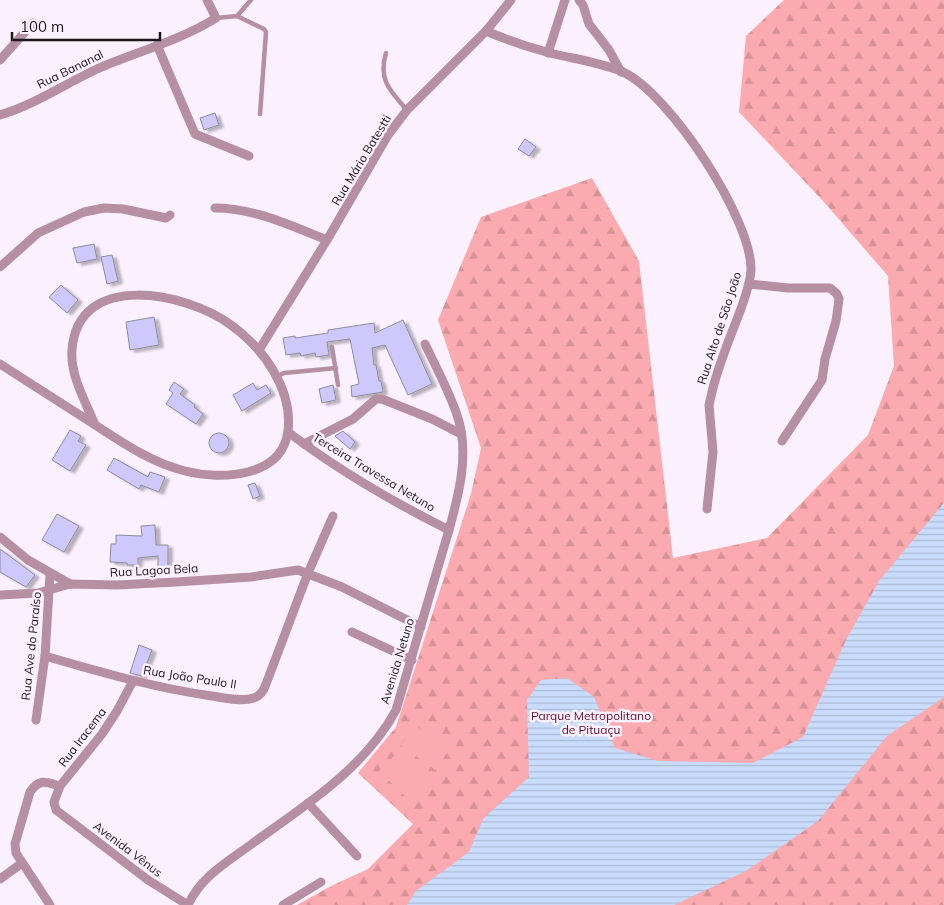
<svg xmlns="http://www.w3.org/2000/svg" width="944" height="905" font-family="Mulish,sans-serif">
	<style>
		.forest { fill: url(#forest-firs) }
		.park { fill: #fbaaaf }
		.water { fill: url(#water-rules) }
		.building { fill: #cec8fd; stroke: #8d8c9c; filter: url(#shadow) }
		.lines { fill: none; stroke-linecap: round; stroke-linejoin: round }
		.service { stroke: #b78fa3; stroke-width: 4.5 }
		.minor { stroke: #b78fa3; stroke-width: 9 }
		.labels { text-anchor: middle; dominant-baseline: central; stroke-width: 5; stroke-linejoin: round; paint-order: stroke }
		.street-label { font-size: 12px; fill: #1b171c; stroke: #fbf1fe }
		.park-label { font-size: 12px; fill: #670e21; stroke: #fbf1fe }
	</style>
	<defs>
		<pattern id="forest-firs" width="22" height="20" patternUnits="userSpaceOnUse" patternTransform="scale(1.25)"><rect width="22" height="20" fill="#fbaaaf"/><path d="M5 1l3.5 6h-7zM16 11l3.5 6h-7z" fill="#d79296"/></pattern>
		<pattern id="water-rules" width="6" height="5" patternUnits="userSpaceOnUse" patternTransform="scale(1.25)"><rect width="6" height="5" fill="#c9dcfc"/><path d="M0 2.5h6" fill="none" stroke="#acbcd7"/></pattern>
		<filter id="shadow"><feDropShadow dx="4.5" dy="2.5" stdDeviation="1" flood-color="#0004"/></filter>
	</defs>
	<rect width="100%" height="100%" fill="#fbf1fe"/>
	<path class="forest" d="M784 0H944V905H297L331 886 368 869 413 824 358 773 396 727 471 494 481 448 438 320 481 217 592 178 639 261 673 558 767 538 868 435 894 366 888 276 824 202 739 112 746 36Z"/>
	<g class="park">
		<path d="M415 725 449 750 435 770 401 745Z"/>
		<path d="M396 754 426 783 410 801 379 771Z"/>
	</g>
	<path class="water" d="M944 503V697L887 736 818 821 746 871 674 905H407L416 891 469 852 483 819 529 777 527 700 541 680 567 678 594 697 615 748 658 761 753 763 803 737 846 640 879 581Z"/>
	<g class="building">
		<path d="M215 113 219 125 204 130 200 118Z"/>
		<path d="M525 139 536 147 529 156 518 149Z"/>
		<path d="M94 244 97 259 77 263 73 248Z"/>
		<path d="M112 255 118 281 107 284 101 257Z"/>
		<path d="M61 285 78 300 67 313 49 297Z"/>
		<path d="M154 317 159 345 130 350 126 322Z"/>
		<path d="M403 320 432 384 408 395 385 345 372 348 374 365H376L379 381H381L383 392 352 397 351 386 359 384 350 339 327 342 329 355 316 357 315 353 301 356 300 353 286 355 283 338 295 336V338L328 333V330L374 323 375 333Z"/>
		<path d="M174 382 184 389 180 394 195 405 194 407 203 414 196 424 166 404 173 393 169 390Z"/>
		<path d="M253 383 257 390 266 385 271 393 242 411 233 395Z"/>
		<path d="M333 385 336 400 322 403 319 389Z"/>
		<path d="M70 430 81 436 78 441 86 445 70 471 52 460Z"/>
		<path d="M343 431 355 442 350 449 335 436Z"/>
		<circle cx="219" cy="443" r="10"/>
		<path d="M114 458 148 477 150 472 165 477 159 492 141 485 139 489 107 470Z"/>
		<path d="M255 483 260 496 253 499 248 485Z"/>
		<path d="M57 514 79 526 64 552 42 540Z"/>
		<path d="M155 525 156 545H168V569H158V556L138 558V565H127V563L110 562 111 544H116V535L142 536 141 526Z"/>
		<path d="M0 549 35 575 26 587 0 572Z"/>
		<path d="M139 645 152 650 142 676 130 673Z"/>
	</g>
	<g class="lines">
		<g class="service">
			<path d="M237 16 251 0"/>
			<path d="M216 18 237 16 264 29 266 32 260 114"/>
			<path d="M386 53C378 80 390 91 407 110"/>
			<path d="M332 347 338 385"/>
			<path d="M276 377 284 373 336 368"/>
		</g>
		<g class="minor">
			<path d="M579 0 583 5 589 24 609 50 621 72"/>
			<path d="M486 31C507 40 528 47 550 53 574 59 600 62 623 72 669 93 752 219 751 270 750 286 744 300 739 314 729 340 718 366 712 392L709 405 713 452 707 509"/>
			<path d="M157 45 195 134 249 156"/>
			<path d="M548 53 565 0"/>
			<path d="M0 60 33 23"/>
			<path d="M0 115C34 105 65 84 97 69 136 52 179 41 216 18L207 0"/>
			<path d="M215 208C254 208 292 226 327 240"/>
			<path d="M0 267 38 233 84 212 104 208 123 209 166 218 170 215"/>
			<path d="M749 284 788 288H830L837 294 839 299 836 321 825 359 822 380 782 441"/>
			<path d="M259 350 327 240 388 135 407 110 486 31 511 0"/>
			<path d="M0 364C30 383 59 402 89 421 120 441 149 462 185 471 221 480 282 478 288 431 293 389 263 348 231 325 188 293 78 269 72 350 70 376 86 402 95 425"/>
			<path d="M288 432C338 470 393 502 449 530"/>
			<path d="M304 444 353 419 376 399H382L432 419 461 434"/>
			<path d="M0 537 28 560 70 584"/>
			<path d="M0 595 38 593 70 584 117 585 176 582 251 577 298 570 342 587 421 627"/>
			<path d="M352 632 412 660"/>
			<path d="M45 656C100 672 155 688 212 696 224 698 242 702 254 698 260 696 264 690 266 684L308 573 333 516"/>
			<path d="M133 681 117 711 102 734 60 786 54 802 56 810 148 880 188 905"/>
			<path d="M36 720 45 656 50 574"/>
			<path d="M308 803 357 856"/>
			<path d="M0 879 22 863"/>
			<path d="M50 905 16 853 15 844 30 792C40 778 45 782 60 786"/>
			<path d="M188 905C201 876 229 861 253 843 306 805 365 768 396 710L449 530C459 494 470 452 457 415 449 391 436 367 425 344"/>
			<path d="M283 905 321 882"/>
		</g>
	</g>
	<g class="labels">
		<g class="street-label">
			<text transform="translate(70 69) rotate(-26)">Rua Bananal</text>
			<text transform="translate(361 160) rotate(-59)">Rua Mário Batestti</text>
			<text transform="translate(719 328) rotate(-72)">Rua Alto de São João</text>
			<text transform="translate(374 472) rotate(31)">Terceira Travessa Netuno</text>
			<text transform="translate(154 570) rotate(-3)">Rua Lagoa Bela</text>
			<text transform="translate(31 646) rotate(-84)">Rua Ave do Paraíso</text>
			<text transform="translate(397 661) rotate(-73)">Avenida Netuno</text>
			<text transform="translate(190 677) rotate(9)">Rua João Paulo II</text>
			<text transform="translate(82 737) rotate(-53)">Rua Iracema</text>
			<text transform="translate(128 849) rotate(37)">Avenida Vênus</text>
		</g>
		<g class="park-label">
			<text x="591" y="715">Parque Metropolitano<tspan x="591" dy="14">de Pituaçu</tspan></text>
		</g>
	</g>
	<path d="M12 32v8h148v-8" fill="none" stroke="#1b171c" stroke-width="2.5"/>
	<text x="20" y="32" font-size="15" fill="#1b171c" stroke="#fbf1fe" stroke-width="4" paint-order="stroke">100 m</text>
</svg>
